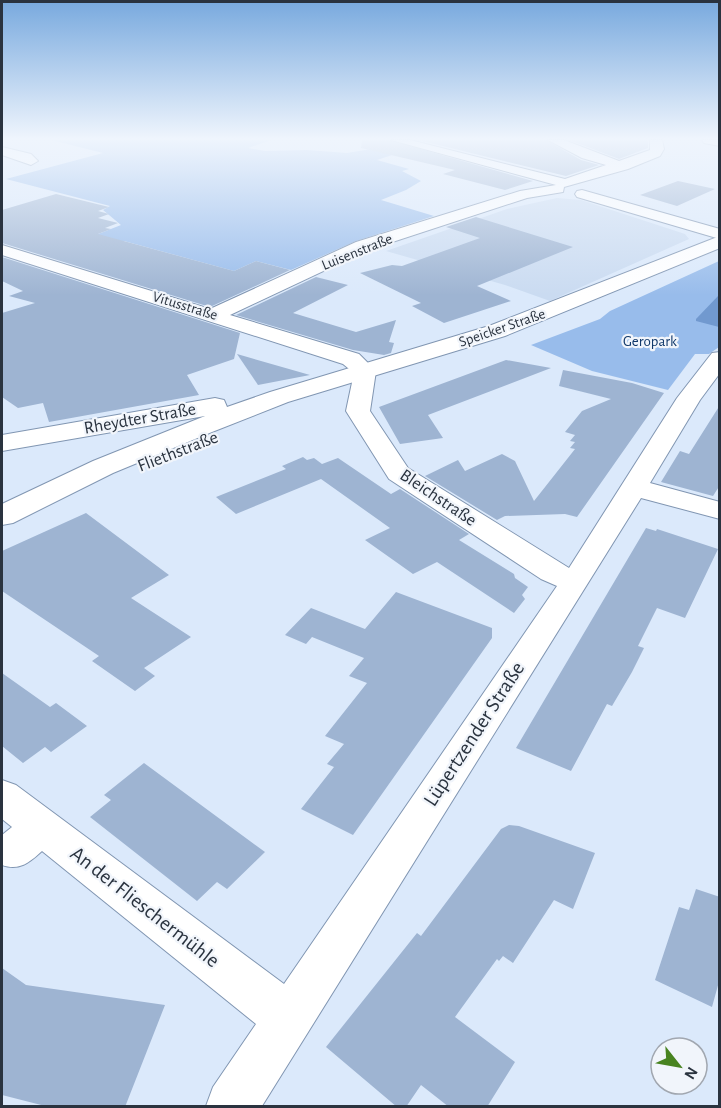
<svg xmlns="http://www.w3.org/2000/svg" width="721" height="1108" font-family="'Alegreya Sans',sans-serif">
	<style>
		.built { fill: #cadbf1 }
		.green { fill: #98bceb }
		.water { fill: #7199cf }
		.building { fill: #9eb4d2 }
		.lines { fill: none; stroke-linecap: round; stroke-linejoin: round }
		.minor-casing { stroke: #8196b2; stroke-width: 2 }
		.major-casing { stroke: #8196b2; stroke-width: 2 }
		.minor { fill: #fff; fill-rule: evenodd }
		.major { fill: #fff; fill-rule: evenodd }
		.labels { text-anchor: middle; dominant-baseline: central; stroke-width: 4.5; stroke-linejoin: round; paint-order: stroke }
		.far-street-label { font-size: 15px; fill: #2a333f; stroke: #f1f5fb }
		.far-park-label { font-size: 15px; fill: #10386a; stroke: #f1f5fb }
		.street-label { font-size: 18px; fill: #2a333f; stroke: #f1f5fb }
		.near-street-label { font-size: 21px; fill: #2a333f; stroke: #f1f5fb }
	</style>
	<rect width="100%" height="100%" fill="#dbe9fb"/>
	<path class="built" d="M557 198 581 200 685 234 689 239 550 301 505 285 386 251 507 209Z"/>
	<g class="green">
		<path d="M51 140H272L248 148 265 151 307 150 347 153 371 149 392 155 377 160 409 169 402 171 421 181 406 190 381 200 434 216 356 241 291 270 256 261 234 271 124 241 100 250 83 240 121 225 103 210 110 206 6 179 103 153Z"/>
		<path d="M719 261V347L709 354H695L668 390 592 371 531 345 600 319 610 311Z"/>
	</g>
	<path class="water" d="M719 295V327L696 321V319Z"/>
	<g class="building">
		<path d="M362 140H389L533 181 505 190 443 174 455 170 361 148Z"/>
		<path d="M418 140H546L581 160 599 165 566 176Z"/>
		<path d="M569 140H648V148L619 159Z"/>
		<path d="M678 181 715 189 677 206 640 195Z"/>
		<path d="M56 194 109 207 98 211 109 214 98 218 118 223 105 228 111 229 98 234 234 271 256 261 290 270 210 307 2 243V210Z"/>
		<path d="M476 217 573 247 477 286 511 301 444 323 412 306 421 303 360 273 392 265 402 266 480 238 446 227Z"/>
		<path d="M2 257 240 333 234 359 187 375 199 395 49 422 43 403 18 408 2 397V313L35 303 9 296 23 291 2 281Z"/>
		<path d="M316 277 348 285 293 313 356 332 396 320 389 342 394 343 391 353 384 355 353 350 236 315Z"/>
		<path d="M237 354 310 375 258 385Z"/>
		<path d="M506 360 551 368 428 415 443 438 400 444 379 407Z"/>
		<path d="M563 370 632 383 664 393 577 517 565 514 505 516 497 520 425 476 458 460 465 471 502 454 515 461 534 501 575 449 570 448 575 442 570 441 575 435 565 432 582 411 611 399 559 386Z"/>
		<path d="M720 405V485L713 496 661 482 680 451 689 454Z"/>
		<path d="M303 457 307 460 314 458 322 464 338 458 391 494 400 489 469 534 459 540 514 574 515 578 528 587 522 595 525 599 514 613 437 562 413 574 365 540 390 528 321 479 236 514 216 497 286 469 282 466Z"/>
		<path d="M86 513 169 575 131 598 191 637 144 668 155 676 135 691 92 661 99 656 2 591V551Z"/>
		<path d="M646 528 656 531 657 529 718 549 685 618 657 608 638 646 644 648 632 672 612 706 607 704 571 771 516 748Z"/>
		<path d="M396 592 492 628V638L353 835 301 809 334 767 327 764 344 744 325 736 367 683 349 676 364 658 312 637 306 644 285 635 311 608 365 629Z"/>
		<path d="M2 673 50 707 56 703 87 726 51 752 45 747 23 763 2 746Z"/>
		<path d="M144 763 265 852 227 889 217 882 197 901 90 817 111 800 104 795Z"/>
		<path d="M509 825 519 826 595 853 573 909 554 900 513 963 503 956 499 961 497 959 455 1017 515 1062 487 1107H449L421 1085 406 1107H397L326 1047 417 933 421 936 501 829Z"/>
		<path d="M696 889 720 897V978L712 1007 655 980 679 907 689 910Z"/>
		<path d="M2 968 26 985 165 1005 125 1107H49L2 1095Z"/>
	</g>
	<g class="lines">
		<g class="minor-casing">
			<g id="minor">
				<path d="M391 140H410L565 179 606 165 582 158 548 140H564L619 161 650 150V140H662L664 149 660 156 628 169 564 187 563 192 527 198 368 250 230 315 359 354 376 371 370 411 408 468 569 568 677 398 712 353 720 352V373L700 400 650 483 720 502V519L641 498 262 1106H206L213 1087 256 1024 42 851C29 863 19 871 2 865V835L12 827 2 819V780L16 785 284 984 557 586 541 579 389 479 346 411 354 373 343 364 2 255V245L210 309 356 242 520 191 556 185Z"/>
				<path d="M702 140H720V146L704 143Z"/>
				<path d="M2 147 31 154 38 161 31 165 2 155Z"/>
				<path d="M582 190 720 229V239L577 197 575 194 577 191Z"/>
			</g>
		</g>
		<g class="major-casing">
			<path id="major" d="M720 236V248L505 336 288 402 212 432 113 473 13 523 2 525V504L93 461 205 416 2 451V435L215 398 224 400 227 407 270 392 489 326Z"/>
		</g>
		<use href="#minor" class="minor"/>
		<use href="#major" class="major"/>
	</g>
	<linearGradient id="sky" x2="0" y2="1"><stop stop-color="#78a9de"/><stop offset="0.47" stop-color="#eff5fd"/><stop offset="1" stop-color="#eff5fd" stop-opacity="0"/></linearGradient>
	<rect width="721" height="295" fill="url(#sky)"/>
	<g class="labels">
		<g class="far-street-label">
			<text transform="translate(357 252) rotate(-22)">Luisenstraße</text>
			<text transform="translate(185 306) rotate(17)">Vitusstraße</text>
			<text transform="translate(502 328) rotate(-19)">Speicker Straße</text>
		</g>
		<g class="far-park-label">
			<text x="650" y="341">Geropark</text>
		</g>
		<g class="street-label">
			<text transform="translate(140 419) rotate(-10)">Rheydter Straße</text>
			<text transform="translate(178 452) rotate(-21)">Fliethstraße</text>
			<text transform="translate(438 498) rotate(34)">Bleichstraße</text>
		</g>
		<g class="near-street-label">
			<text transform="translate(474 734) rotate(-57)">Lüpertzender Straße</text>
			<text transform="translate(145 907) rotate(38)">An der Flieschermühle</text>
		</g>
	</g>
	<rect width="721" height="1108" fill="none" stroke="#2a333f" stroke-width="6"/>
	<g transform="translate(679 1066) rotate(121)"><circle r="28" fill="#f1f5fb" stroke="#a1a7b0" stroke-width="1.5"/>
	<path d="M0-4.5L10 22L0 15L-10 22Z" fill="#488320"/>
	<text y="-9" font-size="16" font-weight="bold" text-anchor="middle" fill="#2a333f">N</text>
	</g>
</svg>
